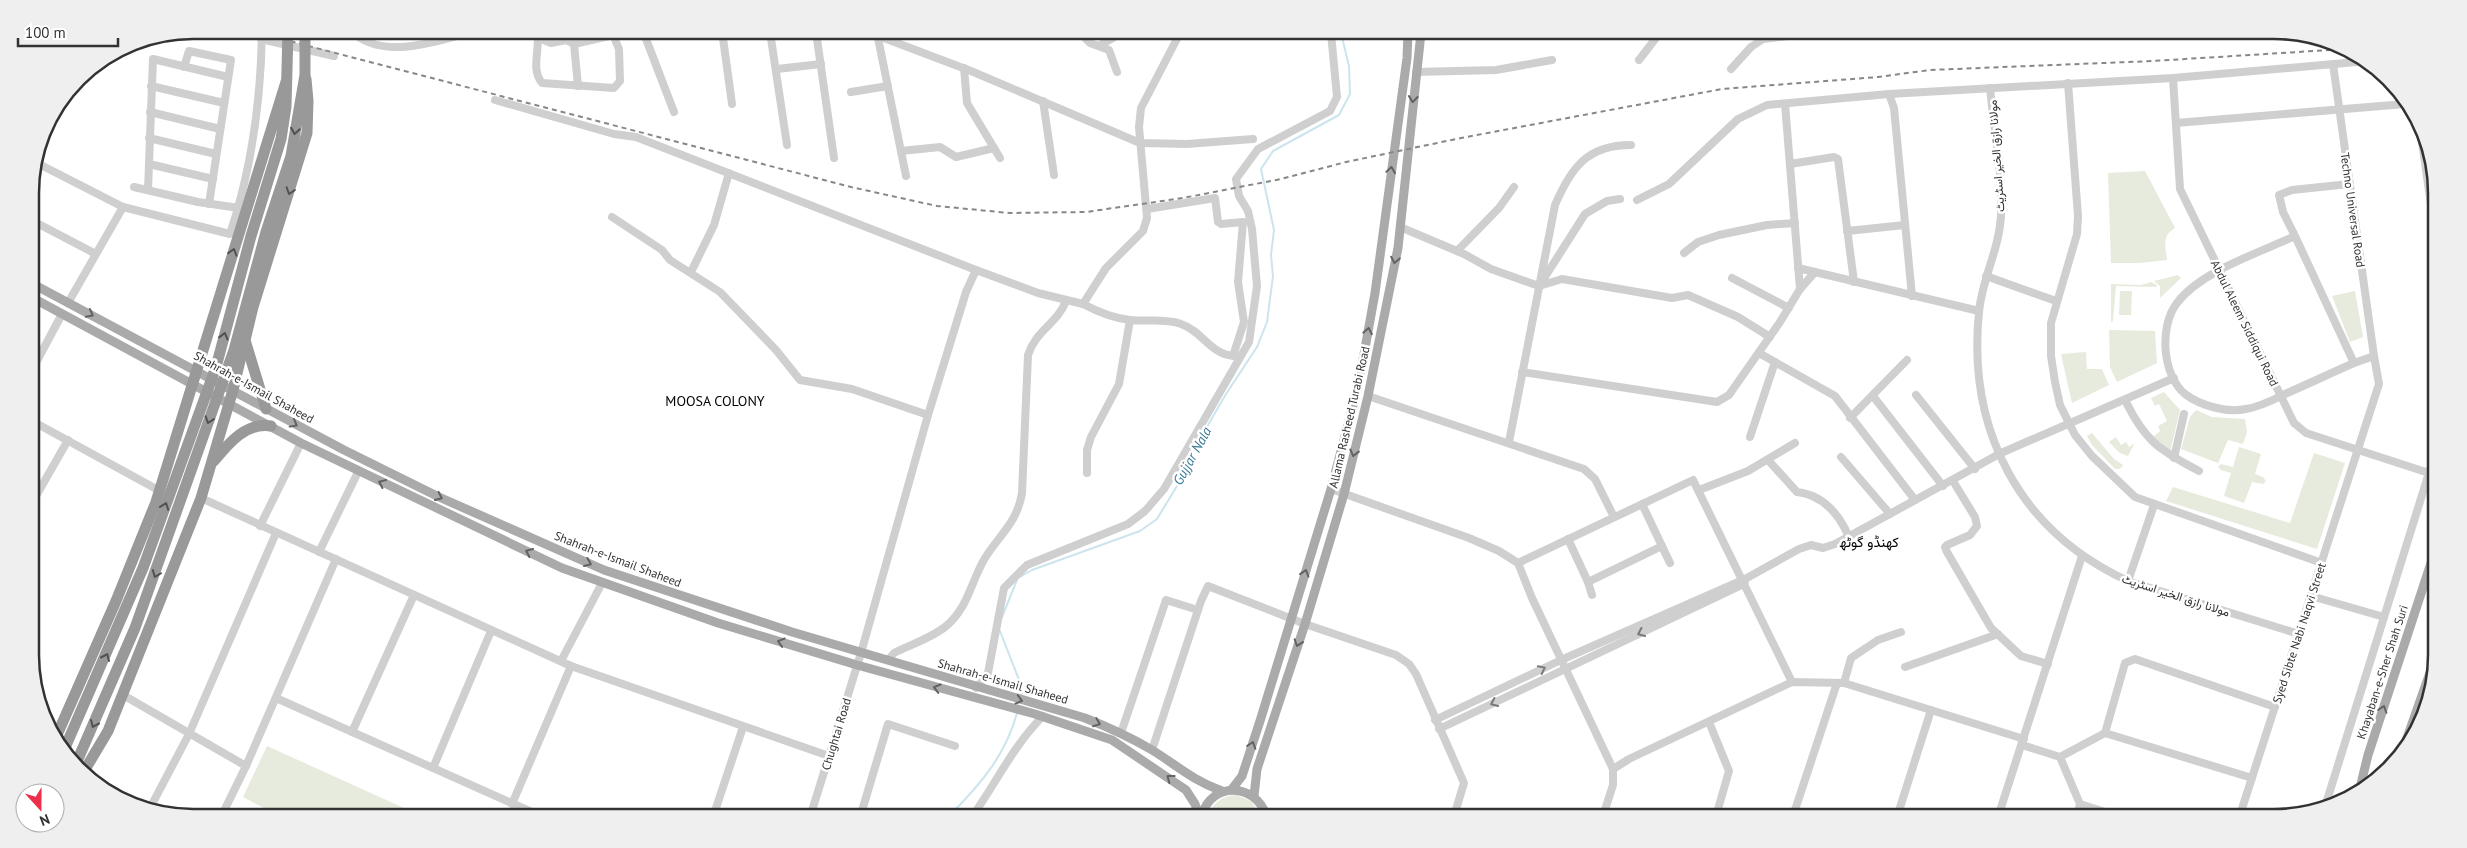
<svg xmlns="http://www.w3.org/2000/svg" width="2467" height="848" font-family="'PT Sans',Vazirmatn,sans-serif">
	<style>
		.green { fill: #e6ebdd }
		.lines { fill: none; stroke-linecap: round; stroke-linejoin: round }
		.stream { stroke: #cce4ee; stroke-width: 2 }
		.minor { stroke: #cfcfcf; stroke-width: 8 }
		.major { stroke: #aaa; stroke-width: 9 }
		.highway { stroke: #999; stroke-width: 11 }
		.rail { stroke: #878787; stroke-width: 2; stroke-dasharray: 5 4; stroke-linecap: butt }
		.highway-bridge { stroke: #999; stroke-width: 11 }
		.oneway { stroke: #626262 }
		.oneway2 { stroke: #515151 }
		.oneway3 { stroke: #797979 }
		.labels { text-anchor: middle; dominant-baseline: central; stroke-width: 5; stroke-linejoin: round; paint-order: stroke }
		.street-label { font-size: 12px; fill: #323232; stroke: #fff }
		.neighbourhood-label { font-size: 14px; fill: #000; stroke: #fff }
		.water-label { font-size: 14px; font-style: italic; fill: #3b7b98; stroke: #fff }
		.rim { fill: none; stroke: #323232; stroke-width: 2.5 }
	</style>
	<rect width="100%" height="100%" fill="#fff"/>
	<g class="green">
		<path d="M2145 171 2175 228C2161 236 2166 247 2167 260L2140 263H2111L2108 173Z"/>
		<path d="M2178 275 2181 278 2160 298V286L2154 281Z"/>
		<path d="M2151 282 2157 285 2156 287 2116 286 2113 321 2111 322V284L2141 285Z"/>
		<path d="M2120 291H2132L2131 315H2119Z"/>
		<path d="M2355 291 2363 337 2350 342 2332 296Z"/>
		<path d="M2109 330 2155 331 2157 363 2117 382 2110 367Z"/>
		<path d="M2086 352 2087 369H2102L2109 385 2072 403 2061 354Z"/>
		<path d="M2164 392 2180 410 2170 452 2153 437 2160 431 2158 426 2167 421 2159 404 2155 406 2151 398Z"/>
		<path d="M2196 410 2212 417 2245 419 2247 432 2243 444 2228 440 2218 463 2181 449 2190 417Z"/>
		<path d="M2092 433 2114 459 2123 465 2120 469H2115L2092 445 2087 436Z"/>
		<path d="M2116 437 2121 445 2126 442 2129 447 2134 444 2128 456 2120 453 2109 442Z"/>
		<path d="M2239 447 2261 454 2255 474 2263 477 2266 481 2263 484 2252 482 2244 503 2224 496 2231 473 2221 470 2218 467 2221 464 2233 467Z"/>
		<path d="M2314 453 2345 463 2317 549 2166 501 2173 487 2290 523Z"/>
		<path d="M267 746 415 813H273L243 797Z"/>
		<path d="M1236 795 1251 801 1260 815H1209C1213 802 1223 796 1236 795Z"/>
	</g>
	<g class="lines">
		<g class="stream">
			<path d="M1020 577 1032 570 1140 531 1157 519 1177 486 1197 444 1226 394 1257 347 1267 322 1273 276 1271 255 1274 230 1261 169 1273 151 1339 115 1350 94 1349 66 1341 33"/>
			<path d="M1002 617 1017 580"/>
			<path d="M1000 631 1023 690 1021 696"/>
			<path d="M951 814C981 784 1006 754 1017 713"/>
		</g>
		<g class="minor">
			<path d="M350 30C382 62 437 41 475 31"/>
			<path d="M537 31C541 48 530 69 542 83L614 88 620 81 619 49 613 35 574 44 566 40 551 43 539 38"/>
			<path d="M643 31 674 112"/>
			<path d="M722 31 732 104"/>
			<path d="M770 32 787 145"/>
			<path d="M816 32 834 158"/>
			<path d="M868 32 971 71 1140 143 1187 144 1253 139"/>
			<path d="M1079 32 1090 43 1109 50 1117 72"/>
			<path d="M877 33 906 176"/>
			<path d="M261 39 334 56"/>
			<path d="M574 44 578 86"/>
			<path d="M1100 45 1113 38 1115 32"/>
			<path d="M1639 60 1659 34"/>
			<path d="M2333 64 2374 356"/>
			<path d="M184 67 189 51 231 60 209 204"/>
			<path d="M964 68 967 103 1000 158"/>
			<path d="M777 69 821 64"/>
			<path d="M1731 69 1751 47 1763 39 1806 34"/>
			<path d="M1416 72 1496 70 1552 60"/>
			<path d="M2173 78 2180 189 2294 423 2306 433 2432 474"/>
			<path d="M2068 83 2078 216 2077 234 2051 323V356L2055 382 2060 405 2075 435 2092 456 2135 497 2322 563"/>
			<path d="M151 86 224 103"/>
			<path d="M1990 88C1994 130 2003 174 2001 216 1999 250 1982 279 1979 312 1967 430 2019 531 2128 581L2299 634"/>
			<path d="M851 92 888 86"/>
			<path d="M1889 94 1894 108 1912 296"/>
			<path d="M495 100 614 134 636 137 976 270 1038 293 1083 304 1106 268 1143 231 1147 218 1139 127 1141 108 1180 33"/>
			<path d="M1043 101 1054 175"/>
			<path d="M1785 104 1800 289"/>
			<path d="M150 112 220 129"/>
			<path d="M2176 123 2405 104"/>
			<path d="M2421 135 2434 226"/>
			<path d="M149 138 216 154"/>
			<path d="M901 151 940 147 956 157 994 148"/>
			<path d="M35 162 123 207 230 234C252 168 261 99 262 30"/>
			<path d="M149 164 213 179"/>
			<path d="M1790 164 1834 157 1838 159 1854 282"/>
			<path d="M134 187 198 202 239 208"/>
			<path d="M148 190 153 59 228 77"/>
			<path d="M1637 200 1669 184 1738 119 1767 105 1889 94 2173 78 2368 61"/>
			<path d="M612 217 662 250 670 260 720 292 776 350 800 380 852 389 928 415"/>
			<path d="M31 220 96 254"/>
			<path d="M1400 227 1464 254 1491 269 1539 286 1562 279 1672 298 1688 295 1738 317 1770 337"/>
			<path d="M1847 231 1905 225"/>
			<path d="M2295 236 2354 363C2331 373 2308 384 2285 394 2273 400 2260 407 2246 409 2227 413 2201 406 2185 394 2162 375 2159 326 2177 303 2201 271 2259 253 2295 236L2283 212 2279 195 2292 190 2349 184"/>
			<path d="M1457 251 1499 208 1514 187"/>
			<path d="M1684 253 1698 242 1719 235 1767 225 1795 223"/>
			<path d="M1798 268 1979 311"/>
			<path d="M691 272 714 225 729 173"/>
			<path d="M1986 276 2056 301"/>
			<path d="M1732 278 1789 308"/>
			<path d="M1541 283 1585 214 1607 201 1620 199"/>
			<path d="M68 303 123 207"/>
			<path d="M1083 304C1098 312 1112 318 1130 320 1146 322 1165 318 1181 324 1202 331 1209 353 1233 356L1244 322 1238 282 1243 222 1221 224 1218 222 1215 198 1147 209"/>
			<path d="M1759 353 1835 396 1915 500"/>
			<path d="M31 372 62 314"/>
			<path d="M1522 372 1717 402 1729 395 1780 322 1800 289 1815 272"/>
			<path d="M1916 395 1975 469"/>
			<path d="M1368 396 1584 469 1595 479 1614 517"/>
			<path d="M1873 396 1943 486"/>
			<path d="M2125 400C2145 441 2159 450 2199 471"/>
			<path d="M1850 418 1907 360"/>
			<path d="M32 421 160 491"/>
			<path d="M1750 437 1775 362"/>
			<path d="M1509 442 1555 205C1571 168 1587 145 1631 145"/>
			<path d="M1841 457 1890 514"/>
			<path d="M2174 458 2184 414"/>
			<path d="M1768 460 1797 492C1823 495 1839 514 1849 537"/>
			<path d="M1087 473V450L1091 437 1119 384 1130 320"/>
			<path d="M1953 481 1975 517 1977 526 1970 535 1947 545 1945 547 1947 552 1991 628 2021 656 2048 664"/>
			<path d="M1331 489 1469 538 1499 551 1518 563 1532 598 1613 769V785L1603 816"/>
			<path d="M1699 490 1748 471 1795 443"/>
			<path d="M201 498 571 666 829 756"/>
			<path d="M32 503 68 440"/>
			<path d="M1642 504 1670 563"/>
			<path d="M260 526 301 443"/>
			<path d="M1568 539 1588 582 1592 595"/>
			<path d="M319 552 358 472"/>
			<path d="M1518 563 1693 480 1792 682"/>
			<path d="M2128 581 2154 505"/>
			<path d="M1588 582 1662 546"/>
			<path d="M2311 596 2384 617"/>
			<path d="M888 660 894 653C910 645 931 638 945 627 968 609 971 581 985 558 1000 534 1017 523 1022 493L1028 355C1036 330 1057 324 1066 301"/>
			<path d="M561 661 602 583"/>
			<path d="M1905 667 1998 634"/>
			<path d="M1844 683 1851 658 1878 640 1901 632"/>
			<path d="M976 688 988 673 1004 588 1027 565 1128 524 1145 511 1164 489 1249 342 1257 286 1252 229 1248 211 1239 196 1236 179 1258 149 1330 111 1337 97 1331 33"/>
			<path d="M123 695 246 766"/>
			<path d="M276 698 534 813"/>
			<path d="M1435 720 1561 660 1745 579 1799 549 1811 545 1823 548 1835 544 2001 453 2174 378"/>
			<path d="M1709 722 1729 771 1716 816"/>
			<path d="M1439 729 1744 584 1745 581"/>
			<path d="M352 732 414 595"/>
			<path d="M1121 733 1166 600 1198 610"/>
			<path d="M2105 733 2125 663 2135 659 2275 707"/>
			<path d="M2022 745 2060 757 2105 733 2252 778"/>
			<path d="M1152 750 1201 601 1208 586 1305 624 1396 655 1409 664 1416 674 1464 783 1454 816"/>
			<path d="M2060 757 2080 804 2121 817"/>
			<path d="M433 768 491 631"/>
			<path d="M1613 769 1629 759 1792 682 1844 683 2024 739"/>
			<path d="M512 804 571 666"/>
			<path d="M2324 810 2432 463"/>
			<path d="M148 812 189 734 276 533"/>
			<path d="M223 813 246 766 336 559"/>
			<path d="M714 814 743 727"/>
			<path d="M811 814 861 653 928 415 966 292 976 270"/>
			<path d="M861 814 888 724 955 746"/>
			<path d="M974 814C997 781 1014 745 1043 716"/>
			<path d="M1793 816 1837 683"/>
			<path d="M1897 817 1931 710"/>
			<path d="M1998 817 2082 556"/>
			<path d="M2077 817 2080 804"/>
			<path d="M2239 818 2379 384 2374 356 2354 363"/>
		</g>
		<g class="major">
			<path d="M31 283 344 450 439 497 604 570 792 632 1085 718C1108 727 1130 737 1152 750 1178 766 1192 780 1222 791"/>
			<path d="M31 297 301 443 562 568 718 623 857 665 1035 714 1112 740 1186 790 1195 804 1199 815"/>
			<path d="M2401 755 2432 667"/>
			<path d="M1232 789 1242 776 1260 721 1331 489 1358 387 1375 293 1407 58 1408 33"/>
			<path d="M2359 792 2368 755 2432 560"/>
			<path d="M1254 796 1257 769 1305 624 1344 494 1368 396 1398 248 1421 33"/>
			<path d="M1202 815C1212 781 1255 783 1266 815"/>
		</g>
		<g class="highway">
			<path d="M245 340 266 409"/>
			<path d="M214 461C229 443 246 422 271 426"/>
			<path d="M57 735 116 601 156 502 286 82"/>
			<path d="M83 773 108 731 201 498 233 390 253 307 307 133 308 101 306 79"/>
		</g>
		<path class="rail" d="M247 30 851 187 937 206 1010 213 1086 212 1183 198 1281 179 1346 162 1461 138 1722 89 1878 77 1930 70 2153 61 2346 49"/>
		<g class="highway-bridge">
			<path d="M64 750 143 568 216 367 251 236 281 139 286 107 288 30"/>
			<path d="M75 766 135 628 234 350 266 232 291 156 305 75V30"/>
		</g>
	</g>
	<defs><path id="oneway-chevron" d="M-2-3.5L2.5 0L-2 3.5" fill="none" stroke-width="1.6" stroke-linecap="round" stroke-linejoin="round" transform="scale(1.25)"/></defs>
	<g class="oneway">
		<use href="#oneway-chevron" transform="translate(1413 99) rotate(96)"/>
		<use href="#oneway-chevron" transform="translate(1391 170) rotate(-82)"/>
		<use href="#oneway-chevron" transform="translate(1395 260) rotate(101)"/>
		<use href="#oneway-chevron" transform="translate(90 314) rotate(28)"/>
		<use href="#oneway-chevron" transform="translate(1368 331) rotate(-80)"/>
		<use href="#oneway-chevron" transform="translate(294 424) rotate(29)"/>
		<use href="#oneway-chevron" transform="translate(1354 453) rotate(104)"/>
		<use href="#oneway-chevron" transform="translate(382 483) rotate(-155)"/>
		<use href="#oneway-chevron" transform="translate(439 497) rotate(25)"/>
		<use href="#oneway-chevron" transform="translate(529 552) rotate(-155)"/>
		<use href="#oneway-chevron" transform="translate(588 563) rotate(23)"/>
		<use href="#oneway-chevron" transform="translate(1305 573) rotate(-73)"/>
		<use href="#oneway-chevron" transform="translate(781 642) rotate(-163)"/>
		<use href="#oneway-chevron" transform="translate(1298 643) rotate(109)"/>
		<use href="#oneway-chevron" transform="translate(937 688) rotate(-164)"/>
		<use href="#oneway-chevron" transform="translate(1019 700) rotate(15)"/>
		<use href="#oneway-chevron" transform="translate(2383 709) rotate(-72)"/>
		<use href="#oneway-chevron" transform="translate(1097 723) rotate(21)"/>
		<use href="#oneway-chevron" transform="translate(1252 745) rotate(-72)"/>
		<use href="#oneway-chevron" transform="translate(1170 778) rotate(-143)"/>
	</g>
	<g class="oneway2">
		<use href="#oneway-chevron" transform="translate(295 131) rotate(100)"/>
		<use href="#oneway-chevron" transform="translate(290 191) rotate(108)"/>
		<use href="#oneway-chevron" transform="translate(233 252) rotate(-74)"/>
		<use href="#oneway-chevron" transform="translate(224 336) rotate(-76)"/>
		<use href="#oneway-chevron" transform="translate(209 420) rotate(109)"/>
		<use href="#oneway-chevron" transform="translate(165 506) rotate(-70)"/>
		<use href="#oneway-chevron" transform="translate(156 574) rotate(111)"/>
		<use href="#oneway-chevron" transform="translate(106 657) rotate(-66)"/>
		<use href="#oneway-chevron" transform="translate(94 724) rotate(114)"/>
	</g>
	<g class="oneway3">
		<use href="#oneway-chevron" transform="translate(1641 633) rotate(155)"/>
		<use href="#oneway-chevron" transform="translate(1542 669) rotate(-26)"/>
		<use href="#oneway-chevron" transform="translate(1494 703) rotate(155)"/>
	</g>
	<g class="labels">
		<g class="street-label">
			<text transform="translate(1996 156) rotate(-94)">مولانا رازق الخیر اسٹریٹ</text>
			<text transform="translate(2353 210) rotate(82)">Techno Universal Road</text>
			<text transform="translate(2245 323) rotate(64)">Abdul Aleem Siddiqui Road</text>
			<text transform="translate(254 387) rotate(29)">Shahrah-e-Ismail Shaheed</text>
			<text transform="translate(1349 417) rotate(-77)">Allama Rasheed Turabi Road</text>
			<text transform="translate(618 559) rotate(21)">Shahrah-e-Ismail Shaheed</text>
			<text transform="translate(2176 595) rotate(18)">مولانا رازق الخیر اسٹریٹ</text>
			<text transform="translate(2299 633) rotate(-72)">Syed Sibte Nabi Naqvi Street</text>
			<text transform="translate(2382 672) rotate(-72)">Khayaban-e-Sher Shah Suri</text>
			<text transform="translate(1003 681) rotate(16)">Shahrah-e-Ismail Shaheed</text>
			<text transform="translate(836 734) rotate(-73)">Chughtai Road</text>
		</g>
		<g class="neighbourhood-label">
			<text x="715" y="401">MOOSA COLONY</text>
			<text x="1869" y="542">کھنڈو گوٹھ</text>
		</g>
		<g class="water-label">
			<text transform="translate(1192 456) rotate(-61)">Gujjar Nala</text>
		</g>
	</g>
	<path d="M0 0H2467V848H0ZM193 39H2274A154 154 0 0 1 2428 193V655A154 154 0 0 1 2274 809H193A154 154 0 0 1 39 655V193A154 154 0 0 1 193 39Z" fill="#efefef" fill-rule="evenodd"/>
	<path class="rim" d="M193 39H2274A154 154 0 0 1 2428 193V655A154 154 0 0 1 2274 809H193A154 154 0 0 1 39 655V193A154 154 0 0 1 193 39Z"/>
	<g transform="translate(40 808) rotate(159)"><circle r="24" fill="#ffffff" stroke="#adadad"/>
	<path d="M0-4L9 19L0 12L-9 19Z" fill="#ec304c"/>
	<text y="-8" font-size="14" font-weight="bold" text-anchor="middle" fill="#323232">N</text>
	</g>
	<path d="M18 38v8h100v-8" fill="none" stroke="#323232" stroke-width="2.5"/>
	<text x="25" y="38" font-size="15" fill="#323232" stroke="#ffffff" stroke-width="4" paint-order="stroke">100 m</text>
</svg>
